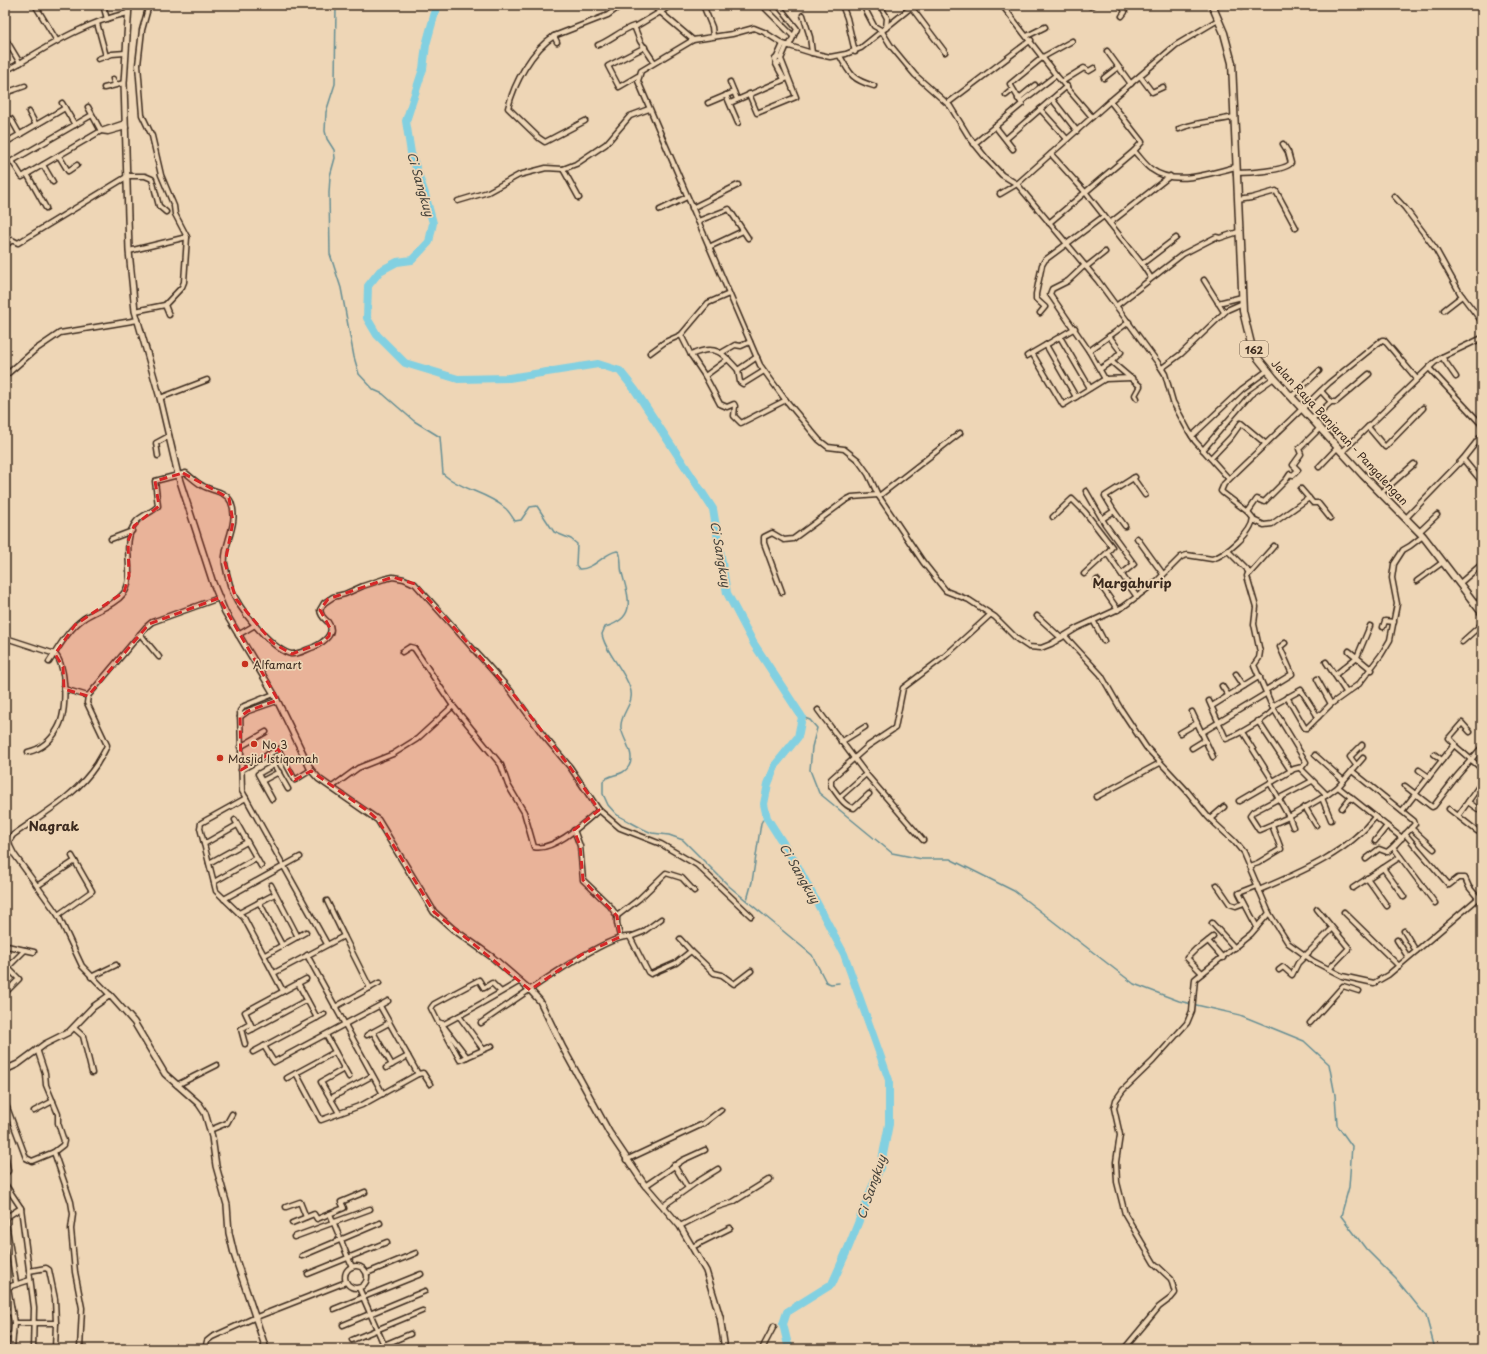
<svg xmlns="http://www.w3.org/2000/svg" width="1487" height="1354" font-family="'Playpen Sans',sans-serif">
	<style>
		.lines { fill: none; stroke-linecap: round; stroke-linejoin: round }
		.stream { stroke: #668e93; stroke-width: 1.5 }
		.river { stroke: #82d0e1; stroke-width: 8 }
		.minor-casing { stroke: #3b2a1e; stroke-width: 7 }
		.tertiary-casing { stroke: #3b2a1e; stroke-width: 8 }
		.primary-casing { stroke: #3b2a1e; stroke-width: 9 }
		.minor { stroke: #eed6b6; stroke-width: 4 }
		.tertiary { stroke: #eed6b6; stroke-width: 5 }
		.primary { stroke: #eed6b6; stroke-width: 6 }
		.marked { fill: #d62828; fill-opacity: 0.2; stroke: #d62828; stroke-width: 3; stroke-dasharray: 8 5; stroke-linejoin: round }
		.poi-dot { fill: #c8321e; stroke: #eed6b6; stroke-width: 1.5 }
		.labels { text-anchor: middle; dominant-baseline: central; stroke-width: 3.5; stroke-linejoin: round; paint-order: stroke }
		.shield { fill: #eed6b6; stroke: #715e4c; stroke-width: 1 }
		.shield-label { font-size: 10px; font-weight: bold; fill: #3b2a1e }
		.street-label { font-size: 11px; fill: #3b2a1e; stroke: #eed6b6 }
		.poi-label { font-size: 11px; fill: #3b2a1e; stroke: #eed6b6; text-anchor: start }
		.water-label { font-size: 12px; font-style: italic; fill: #46433b; stroke: #eed6b6 }
		.quarter-label { font-size: 13px; font-weight: bold; fill: #3b2a1e; stroke: #eed6b6 }
	</style>
	<rect width="100%" height="100%" fill="#eed6b6"/>
	<filter id="ink" filterUnits="userSpaceOnUse"><feTurbulence type="fractalNoise" baseFrequency=".025" numOctaves="2"/><feDisplacementMap in="SourceGraphic" scale="8" xChannelSelector="R" yChannelSelector="G"/><feConvolveMatrix kernelMatrix="1 2 1 2 8 2 1 2 1" color-interpolation-filters="sRGB"/></filter>
	<g filter="url(#ink)">
		<g class="lines">
			<g class="stream">
				<path d="M336 5 335 84 326 112 325 131 327 139 334 150 335 158 330 176 329 193 330 254 341 288 354 357 359 374 374 390 383 394 414 421 440 437 443 474C461 490 487 492 505 508 509 511 512 517 515 521L521 520 530 507 537 506 554 532 571 539 577 544 576 565 579 569C593 570 604 553 617 551L619 552C622 558 620 566 622 573 629 599 637 618 605 627L602 634C604 650 625 671 630 688 636 703 619 714 621 728 623 740 636 754 629 766 623 777 610 773 603 781V794L608 805 617 815 643 829 652 833 669 835 683 840 730 887 812 955 826 982 831 984 839 983"/>
				<path d="M802 717 810 720 817 728 812 747 810 770 819 793 892 853 922 859H950L1014 891 1134 984 1179 1001 1240 1015 1304 1041 1329 1064 1335 1095 1337 1125 1352 1146 1349 1187 1341 1216 1366 1249 1396 1279 1426 1316 1435 1349"/>
				<path d="M747 900 752 882 761 823 766 814"/>
			</g>
			<path class="river" d="M437 5 426 45 423 69 406 121 411 153 425 194 433 223 429 242 412 260 397 262 380 271 368 286 367 318 377 335 405 363 458 379 509 378 598 364 620 371 635 390 713 509 727 593 754 644 802 717 798 737 776 764 768 784 764 804 767 818 797 865 844 954 889 1080V1124L881 1165 849 1246 832 1284 787 1312 783 1324 788 1345 793 1349"/>
			<g class="minor-casing">
				<g id="minor">
					<path d="M35 5 57 41"/>
					<path d="M103 5 107 19"/>
					<path d="M149 5 142 30 138 65 142 115 152 136 161 175 174 206 175 214 187 237 184 282 182 287 165 305"/>
					<path d="M652 5 693 40"/>
					<path d="M703 5 712 27 713 36"/>
					<path d="M778 5 797 29 789 46"/>
					<path d="M842 5 847 18 855 52"/>
					<path d="M880 5 887 18 886 28"/>
					<path d="M914 5 861 48 846 54 830 57 812 53 783 44 764 32 754 28 732 34 693 40 641 71 638 81 760 365 784 398 819 440 828 447 844 449 858 460 868 474 878 495 923 562 946 591 969 600 995 617 1017 639 1029 647 1041 648 1051 644 1077 628 1123 607 1155 583 1181 557 1187 555 1212 559C1226 555 1252 533 1253 518L1248 512 1223 493 1221 491 1224 484 1329 383 1382 340H1384L1417 379"/>
					<path d="M1002 5 1056 75 1092 117"/>
					<path d="M1122 5 1125 12 1122 16"/>
					<path d="M1238 5 1241 7"/>
					<path d="M1090 6 1093 5"/>
					<path d="M864 7 874 26 881 30 891 46 915 75 950 106 969 137 986 158 1002 175 1017 184 1098 281 1158 363 1165 374 1173 402 1188 430 1195 441 1229 479"/>
					<path d="M911 7 945 52"/>
					<path d="M766 9 793 36"/>
					<path d="M803 15 810 37 812 53"/>
					<path d="M97 23 106 56"/>
					<path d="M635 27 672 5"/>
					<path d="M554 36C532 50 514 83 508 108L539 138 545 142 585 121"/>
					<path d="M1027 36 1045 27"/>
					<path d="M5 38 20 63 5 71"/>
					<path d="M557 42 554 36 608 15 619 7V5"/>
					<path d="M598 45C611 40 621 30 634 26L640 41 654 62"/>
					<path d="M1107 51 1131 84"/>
					<path d="M840 56C850 75 853 80 874 86"/>
					<path d="M777 57 783 44"/>
					<path d="M98 59 112 54 125 53"/>
					<path d="M781 59 787 45"/>
					<path d="M20 63C54 42 90 21 128 13"/>
					<path d="M776 64 784 79"/>
					<path d="M638 76 619 87 608 66 645 47"/>
					<path d="M1140 76 1152 92 1163 87"/>
					<path d="M1104 78 1118 67"/>
					<path d="M113 79 115 84"/>
					<path d="M1063 81 1084 68 1089 71 1094 68"/>
					<path d="M730 82 737 99"/>
					<path d="M104 88 124 83"/>
					<path d="M5 93 25 86"/>
					<path d="M749 94 757 113 796 97 781 59 778 57 775 59 777 64 781 62"/>
					<path d="M726 95 738 123"/>
					<path d="M1006 95 1012 90"/>
					<path d="M1018 99 1035 85"/>
					<path d="M1052 99 1077 131"/>
					<path d="M1110 101 1142 142 1134 151"/>
					<path d="M1021 102 1056 75"/>
					<path d="M62 103 75 125"/>
					<path d="M708 103 734 92"/>
					<path d="M730 103 788 78"/>
					<path d="M948 103 1031 40"/>
					<path d="M88 107 101 131 22 177 12 161 92 115"/>
					<path d="M1040 109 1067 139"/>
					<path d="M29 112 36 125"/>
					<path d="M5 123 11 119 20 135"/>
					<path d="M125 123 101 131 108 132 126 127"/>
					<path d="M995 126 1013 149"/>
					<path d="M1179 129C1194 122 1218 121 1234 117"/>
					<path d="M1006 139 1067 86"/>
					<path d="M5 143 65 108"/>
					<path d="M974 144 1022 104 1010 84 1043 57 1072 41"/>
					<path d="M1051 154 1086 193 1142 264 1176 238"/>
					<path d="M59 156 68 171 77 165"/>
					<path d="M43 165 53 182"/>
					<path d="M563 169 579 198"/>
					<path d="M1236 173C1247 173 1285 171 1291 163L1288 152 1283 144"/>
					<path d="M27 174 46 208"/>
					<path d="M1000 194 1017 184 1109 102 1176 45 1218 20"/>
					<path d="M1394 196 1405 208 1435 248 1460 293 1482 322"/>
					<path d="M1238 200 1251 198 1276 191 1296 228"/>
					<path d="M458 201 488 192 519 175 546 168 563 169 576 164 606 144 630 116 649 109"/>
					<path d="M692 208 738 185"/>
					<path d="M660 210 687 197"/>
					<path d="M698 221 729 209 748 238"/>
					<path d="M1049 223 1134 151C1140 157 1145 165 1151 169 1175 187 1210 173 1236 167"/>
					<path d="M1110 223 1170 176"/>
					<path d="M5 246 12 240 18 243 128 176H145L152 179 159 206 166 212"/>
					<path d="M709 247 743 231"/>
					<path d="M129 251 187 237"/>
					<path d="M1142 264 1151 278"/>
					<path d="M1085 265 1068 281 1052 289 1050 294 1089 351 1129 322"/>
					<path d="M1086 267 1105 252"/>
					<path d="M1204 280 1224 312"/>
					<path d="M1218 303 1242 297"/>
					<path d="M1116 306 1183 254 1216 237 1220 238 1238 232"/>
					<path d="M1444 310 1462 296"/>
					<path d="M135 311 165 305 169 315"/>
					<path d="M1040 313 1045 307 1036 299V294L1042 265 1045 260 1104 216"/>
					<path d="M681 335 691 355C715 344 722 352 738 370L757 357"/>
					<path d="M1109 336 1121 352 1112 361 1113 363 1140 386 1135 395 1137 398"/>
					<path d="M1060 337 1090 388"/>
					<path d="M1046 345 1076 397"/>
					<path d="M1089 351 1105 379 1132 378"/>
					<path d="M650 353 665 342 681 335 708 303 729 294"/>
					<path d="M721 353 735 345 741 346 750 342"/>
					<path d="M1032 353 1063 405 1105 379"/>
					<path d="M691 355 705 376 720 404 727 407 734 404 735 406 734 416 741 423 786 400"/>
					<path d="M1027 356 1075 328"/>
					<path d="M1442 357 1456 377"/>
					<path d="M1162 368 1181 354 1227 310 1243 303"/>
					<path d="M1429 368 1482 425"/>
					<path d="M1100 369 1112 361"/>
					<path d="M738 370 740 382 743 384 764 371"/>
					<path d="M5 376 35 350 60 333 138 320"/>
					<path d="M705 376 728 359"/>
					<path d="M1321 391 1331 402"/>
					<path d="M1291 397 1319 371"/>
					<path d="M160 398 207 380"/>
					<path d="M1312 419 1331 402H1336L1369 374"/>
					<path d="M1368 427 1385 447 1423 408"/>
					<path d="M1192 436 1242 389 1268 370"/>
					<path d="M1477 441 1482 446"/>
					<path d="M1203 450 1250 395 1274 378"/>
					<path d="M1342 452 1434 363 1442 357 1482 338"/>
					<path d="M158 456 156 443 169 436"/>
					<path d="M1211 458 1231 437 1241 423 1266 444"/>
					<path d="M1463 459 1482 482"/>
					<path d="M1480 463 1482 462"/>
					<path d="M1319 467 1338 447"/>
					<path d="M1133 478 1145 495"/>
					<path d="M1301 489 1313 503H1318L1330 518"/>
					<path d="M1086 491 1105 524 1134 564 1122 574"/>
					<path d="M1381 493 1414 464"/>
					<path d="M879 496 960 433"/>
					<path d="M1114 511 1125 526"/>
					<path d="M1248 512 1257 499 1264 502 1286 480 1290 474 1293 475 1298 470 1293 465 1301 454 1299 449 1320 428"/>
					<path d="M1053 517 1072 499 1085 512 1112 547 1107 553 1137 597"/>
					<path d="M1406 518 1463 459 1482 435"/>
					<path d="M1102 519 1114 511 1105 496 1135 477"/>
					<path d="M1253 520 1264 525 1272 524 1309 498"/>
					<path d="M1419 532 1437 515"/>
					<path d="M1137 538 1163 574"/>
					<path d="M111 539 132 531"/>
					<path d="M1228 551 1250 573 1274 546"/>
					<path d="M1084 574 1107 553"/>
					<path d="M1097 580 1118 610"/>
					<path d="M1417 581 1443 562"/>
					<path d="M1460 583 1482 564"/>
					<path d="M782 592 764 543V537L772 533 784 540 793 539 846 500 852 497 878 495"/>
					<path d="M1037 616 1061 638"/>
					<path d="M1094 622 1104 641"/>
					<path d="M1383 627 1385 621 1394 622"/>
					<path d="M140 634 159 657"/>
					<path d="M238 635 255 625"/>
					<path d="M1065 636 1101 675 1120 708 1146 747 1187 791 1208 817 1234 841 1243 852 1269 913 1288 943 1313 961 1342 976 1374 983 1388 975 1482 895"/>
					<path d="M9 639 55 654C67 667 67 712 58 728 51 741 42 749 28 752"/>
					<path d="M1462 642 1482 624"/>
					<path d="M1349 651 1372 670"/>
					<path d="M402 652 410 647 414 648 453 706"/>
					<path d="M49 662C59 647 68 630 83 619 96 610 114 606 124 593 137 574 119 544 136 522 141 515 152 513 158 506L155 481 186 473C191 477 197 483 203 486 212 491 226 491 231 502 240 524 222 545 225 564 227 575 230 589 236 599 244 614 273 650 291 654 298 655 307 649 314 647 322 643 337 634 328 622 324 618 321 617 320 610L324 603 333 597 345 594 363 586 384 579 393 577 404 579 415 584 510 690 543 735 570 767 599 810 620 828 661 844 697 865 751 916"/>
					<path d="M1326 662 1346 692"/>
					<path d="M1236 674 1244 686"/>
					<path d="M1335 675 1357 657 1370 626"/>
					<path d="M1317 679 1331 704"/>
					<path d="M1222 686 1228 695"/>
					<path d="M64 689 88 696"/>
					<path d="M1266 690 1292 674 1280 647 1285 643"/>
					<path d="M274 694 244 706 240 711 242 791 327 944"/>
					<path d="M1287 697 1305 728H1307L1331 704 1359 684 1381 655 1390 640 1397 604 1392 578 1394 564 1403 550 1410 546 1423 536"/>
					<path d="M1209 701 1226 739C1236 736 1269 717 1274 709"/>
					<path d="M1212 706 1260 676"/>
					<path d="M1272 706 1301 690 1318 717"/>
					<path d="M818 710 866 774 840 797"/>
					<path d="M1192 712 1213 757"/>
					<path d="M240 717 248 711 277 701"/>
					<path d="M1258 721 1291 771"/>
					<path d="M1242 732 1273 781"/>
					<path d="M1180 733 1197 723"/>
					<path d="M1201 733 1267 693"/>
					<path d="M841 742 865 727"/>
					<path d="M1455 744 1449 738 1462 723 1470 732"/>
					<path d="M240 747 266 732"/>
					<path d="M1192 748 1205 740"/>
					<path d="M268 754 288 789"/>
					<path d="M1434 754 1442 760"/>
					<path d="M1315 755 1343 780"/>
					<path d="M1356 765 1350 757 1362 745"/>
					<path d="M1300 768 1327 795"/>
					<path d="M241 770 278 749 295 780 311 770"/>
					<path d="M1419 770 1429 777"/>
					<path d="M1352 771 1414 821 1415 824 1393 847 1435 903"/>
					<path d="M866 774 923 840"/>
					<path d="M262 781 279 772"/>
					<path d="M1270 783 1289 817 1327 795 1338 787 1363 758"/>
					<path d="M1405 786 1432 807 1434 806 1457 776 1482 747"/>
					<path d="M332 787 358 768 393 754 417 739 453 706 501 765 508 785 524 812 534 847C553 852 585 822 599 810"/>
					<path d="M1338 787 1402 838"/>
					<path d="M869 794 854 808C844 807 837 793 831 786V779L868 746 895 728 903 688 945 656 990 615"/>
					<path d="M1096 797 1160 763"/>
					<path d="M246 798 201 823 200 828 216 891 244 918 283 991"/>
					<path d="M1322 798 1331 820"/>
					<path d="M272 799 258 774 274 765"/>
					<path d="M1239 801 1294 769 1302 767 1306 762 1272 706 1254 665 1259 658 1260 652 1254 624 1256 607 1247 576 1249 571"/>
					<path d="M1468 802 1482 812"/>
					<path d="M1305 807 1316 825"/>
					<path d="M1342 808 1351 797"/>
					<path d="M1449 809 1458 816"/>
					<path d="M1402 811 1454 745 1482 769"/>
					<path d="M1210 819 1224 807"/>
					<path d="M235 820 261 866"/>
					<path d="M1293 827 1289 817 1259 830 1250 816 1253 812 1312 781"/>
					<path d="M1411 828 1434 849"/>
					<path d="M574 830 580 846 583 880 610 906 617 916"/>
					<path d="M1477 831 1458 816 1482 782"/>
					<path d="M5 834 9 841"/>
					<path d="M1405 834 1449 885 1458 878H1465L1469 887 1478 898"/>
					<path d="M1375 841 1387 826"/>
					<path d="M204 844 237 825"/>
					<path d="M1366 859 1379 849 1387 852 1393 847"/>
					<path d="M209 863 247 842"/>
					<path d="M1249 866 1258 863 1281 849 1272 825"/>
					<path d="M1383 868 1404 897"/>
					<path d="M1367 878 1387 906"/>
					<path d="M214 882 256 858"/>
					<path d="M271 885 298 937"/>
					<path d="M1217 885 1230 904 1236 906 1244 903"/>
					<path d="M37 886 75 861"/>
					<path d="M1257 886 1239 893 1257 927"/>
					<path d="M1353 888 1400 857"/>
					<path d="M1259 890C1301 872 1346 854 1375 817"/>
					<path d="M224 899 300 857"/>
					<path d="M259 902 282 945"/>
					<path d="M1317 909 1349 948 1329 969"/>
					<path d="M1344 912 1399 966"/>
					<path d="M239 913 275 894"/>
					<path d="M58 915 92 891 72 856"/>
					<path d="M1212 923 1235 948"/>
					<path d="M1404 931 1416 951"/>
					<path d="M344 936 370 988"/>
					<path d="M620 937 617 923V916L639 899 666 873 682 878 694 891"/>
					<path d="M630 937 643 932 661 919"/>
					<path d="M1397 940 1408 957"/>
					<path d="M1208 941 1223 958"/>
					<path d="M7 946 34 952"/>
					<path d="M691 951 714 973 722 975 734 984 751 971"/>
					<path d="M265 955 306 932"/>
					<path d="M307 955 383 1094"/>
					<path d="M5 965 19 979 5 993"/>
					<path d="M7 968 25 950"/>
					<path d="M1279 970 1283 967 1292 975 1298 963 1332 929"/>
					<path d="M274 973 344 936 327 901"/>
					<path d="M1202 973 1187 958 1196 949 1199 948 1213 937"/>
					<path d="M91 977 116 965"/>
					<path d="M298 983 317 1018"/>
					<path d="M501 992 492 983 484 988 479 980 434 1004 431 1008 438 1022 444 1024C470 1010 495 996 520 981"/>
					<path d="M110 995 82 966 58 915 14 854 10 846 9 841 13 835C44 813 76 796 97 764 100 758 105 752 107 745L87 703 88 696 146 627 152 622 219 598"/>
					<path d="M380 1006 418 1074"/>
					<path d="M335 1007 379 983"/>
					<path d="M459 1016 483 1049"/>
					<path d="M440 1023 460 1060 492 1046"/>
					<path d="M481 1023C505 1007 608 932 630 937L648 972 651 974 676 963 691 951 680 939"/>
					<path d="M1310 1023 1343 986 1359 991"/>
					<path d="M444 1027 467 1057"/>
					<path d="M74 1028 83 1036 92 1073"/>
					<path d="M253 1029 245 1012 306 979"/>
					<path d="M249 1031 307 1000"/>
					<path d="M373 1032 392 1065"/>
					<path d="M326 1035 349 1077"/>
					<path d="M367 1035 389 1023"/>
					<path d="M245 1044 241 1029 250 1024"/>
					<path d="M264 1046 274 1062 388 1001"/>
					<path d="M37 1049 45 1073 46 1085 58 1114V1123L64 1141 63 1145 54 1152"/>
					<path d="M253 1052 324 1014"/>
					<path d="M386 1068 408 1056"/>
					<path d="M296 1073 321 1120 362 1105 418 1074 423 1073 430 1084"/>
					<path d="M287 1078 335 1052"/>
					<path d="M177 1085 217 1065"/>
					<path d="M331 1098 372 1076"/>
					<path d="M5 1102 26 1158 32 1161 54 1152 71 1202 73 1214 71 1229 75 1272 82 1308 80 1349"/>
					<path d="M34 1111 53 1101"/>
					<path d="M339 1113 321 1082 344 1069"/>
					<path d="M210 1130 227 1123 232 1114"/>
					<path d="M626 1160 703 1124 721 1110"/>
					<path d="M674 1165 688 1188"/>
					<path d="M5 1174 8 1171 6 1159"/>
					<path d="M5 1184 21 1208 34 1308 33 1349"/>
					<path d="M645 1186 683 1160 705 1150"/>
					<path d="M663 1206 697 1182 718 1169"/>
					<path d="M286 1207 300 1202 306 1217"/>
					<path d="M330 1214 352 1267"/>
					<path d="M5 1217 16 1283"/>
					<path d="M5 1218 21 1208"/>
					<path d="M292 1223 314 1214 317 1219 344 1208 341 1202 365 1192"/>
					<path d="M680 1226 717 1207 733 1202 770 1179"/>
					<path d="M294 1237 370 1209"/>
					<path d="M692 1247 730 1228"/>
					<path d="M302 1256 380 1223"/>
					<circle cx="356" cy="1277" r="11"/>
					<path d="M29 1271 46 1268 49 1270 55 1299 56 1323"/>
					<path d="M367 1273 416 1253"/>
					<path d="M308 1274 387 1242"/>
					<path d="M359 1288 384 1345 410 1334"/>
					<path d="M334 1309 421 1274"/>
					<path d="M5 1313 12 1312"/>
					<path d="M14 1323H56L55 1349"/>
					<path d="M343 1325 425 1291"/>
					<path d="M5 1337 13 1334"/>
					<path d="M352 1340 422 1311"/>
					<path d="M12 1349 14 1323 8 1287 30 1280"/>
					<path d="M205 1349 207 1341 212 1337 254 1318 346 1282"/>
					<path d="M762 1349 774 1326"/>
					<path d="M1124 1349 1159 1307 1171 1298 1175 1293 1171 1279 1154 1263 1125 1214 1117 1182 1116 1162 1120 1135 1114 1108 1116 1100 1123 1090 1153 1061 1187 1023 1192 1011 1195 979 1251 934 1269 913"/>
				</g>
			</g>
			<g class="tertiary-casing">
				<g id="tertiary">
					<path d="M129 5 124 83 129 251 135 311 160 398 178 475 213 583 225 612 274 694 311 770 319 779 378 820 434 912 453 929 492 957 530 990 540 1001 563 1048 609 1132 644 1184 680 1226 706 1271 720 1317 724 1343 723 1349"/>
					<path d="M5 1070 18 1064 45 1044 69 1032 93 1007 110 995 134 1022 165 1074 199 1104 205 1113 212 1137 216 1166 227 1205 229 1233 234 1254 266 1349"/>
				</g>
			</g>
			<g class="primary-casing">
				<path id="primary" d="M1212 5 1224 33 1232 63 1243 311 1251 344 1257 357 1274 378 1363 475 1423 536 1482 613"/>
			</g>
			<use href="#minor" class="minor"/>
			<use href="#tertiary" class="tertiary"/>
			<use href="#primary" class="primary"/>
		</g>
	</g>
	<path class="marked" d="M183 473 229 498 233 522 225 563 236 599 273 643 292 654 323 642 329 636 330 628 320 610 328 599 393 577 415 584 510 690 570 767 599 810 574 830 580 846 583 880 617 916 620 937 581 955 530 990 434 912 378 820 369 812 311 771 295 780 278 749 241 770 240 717 248 711 278 700 219 598 149 624 88 696 64 689 63 667 55 654 75 625 124 592 129 576 128 541 134 526 159 506 155 481Z"/>
	<g class="poi-dot">
		<circle cx="245" cy="664" r="4"/>
		<circle cx="254" cy="744" r="4"/>
		<circle cx="220" cy="758" r="4"/>
	</g>
	<g class="labels">
		<rect class="shield" x="1240" y="341" width="28" height="16" rx="3"/>
		<g class="shield-label">
			<text x="1254" y="349">162</text>
		</g>
		<g class="street-label">
			<text transform="translate(1340 432) rotate(47)">Jalan Raya Banjaran - Pangalengan</text>
		</g>
		<g class="poi-label">
			<text x="253" y="664">Alfamart</text>
			<text x="262" y="744">No 3</text>
			<text x="228" y="758">Masjid Istiqomah</text>
		</g>
		<g class="water-label">
			<text transform="translate(421 184) rotate(74)">Ci Sangkuy</text>
			<text transform="translate(721 554) rotate(80)">Ci Sangkuy</text>
			<text transform="translate(800 873) rotate(60)">Ci Sangkuy</text>
			<text transform="translate(871 1187) rotate(-71)">Ci Sangkuy</text>
		</g>
		<g class="quarter-label">
			<text x="1132" y="582">Margahurip</text>
			<text x="54" y="825">Nagrak</text>
		</g>
	</g>
	<rect width="1487" height="1354" fill="none" stroke="#eed6b6" stroke-width="20"/>
	<rect x="10" y="10" width="1467" height="1334" fill="none" stroke="#3b2a1e" stroke-width="1.5" filter="url(#ink)"/>
</svg>
